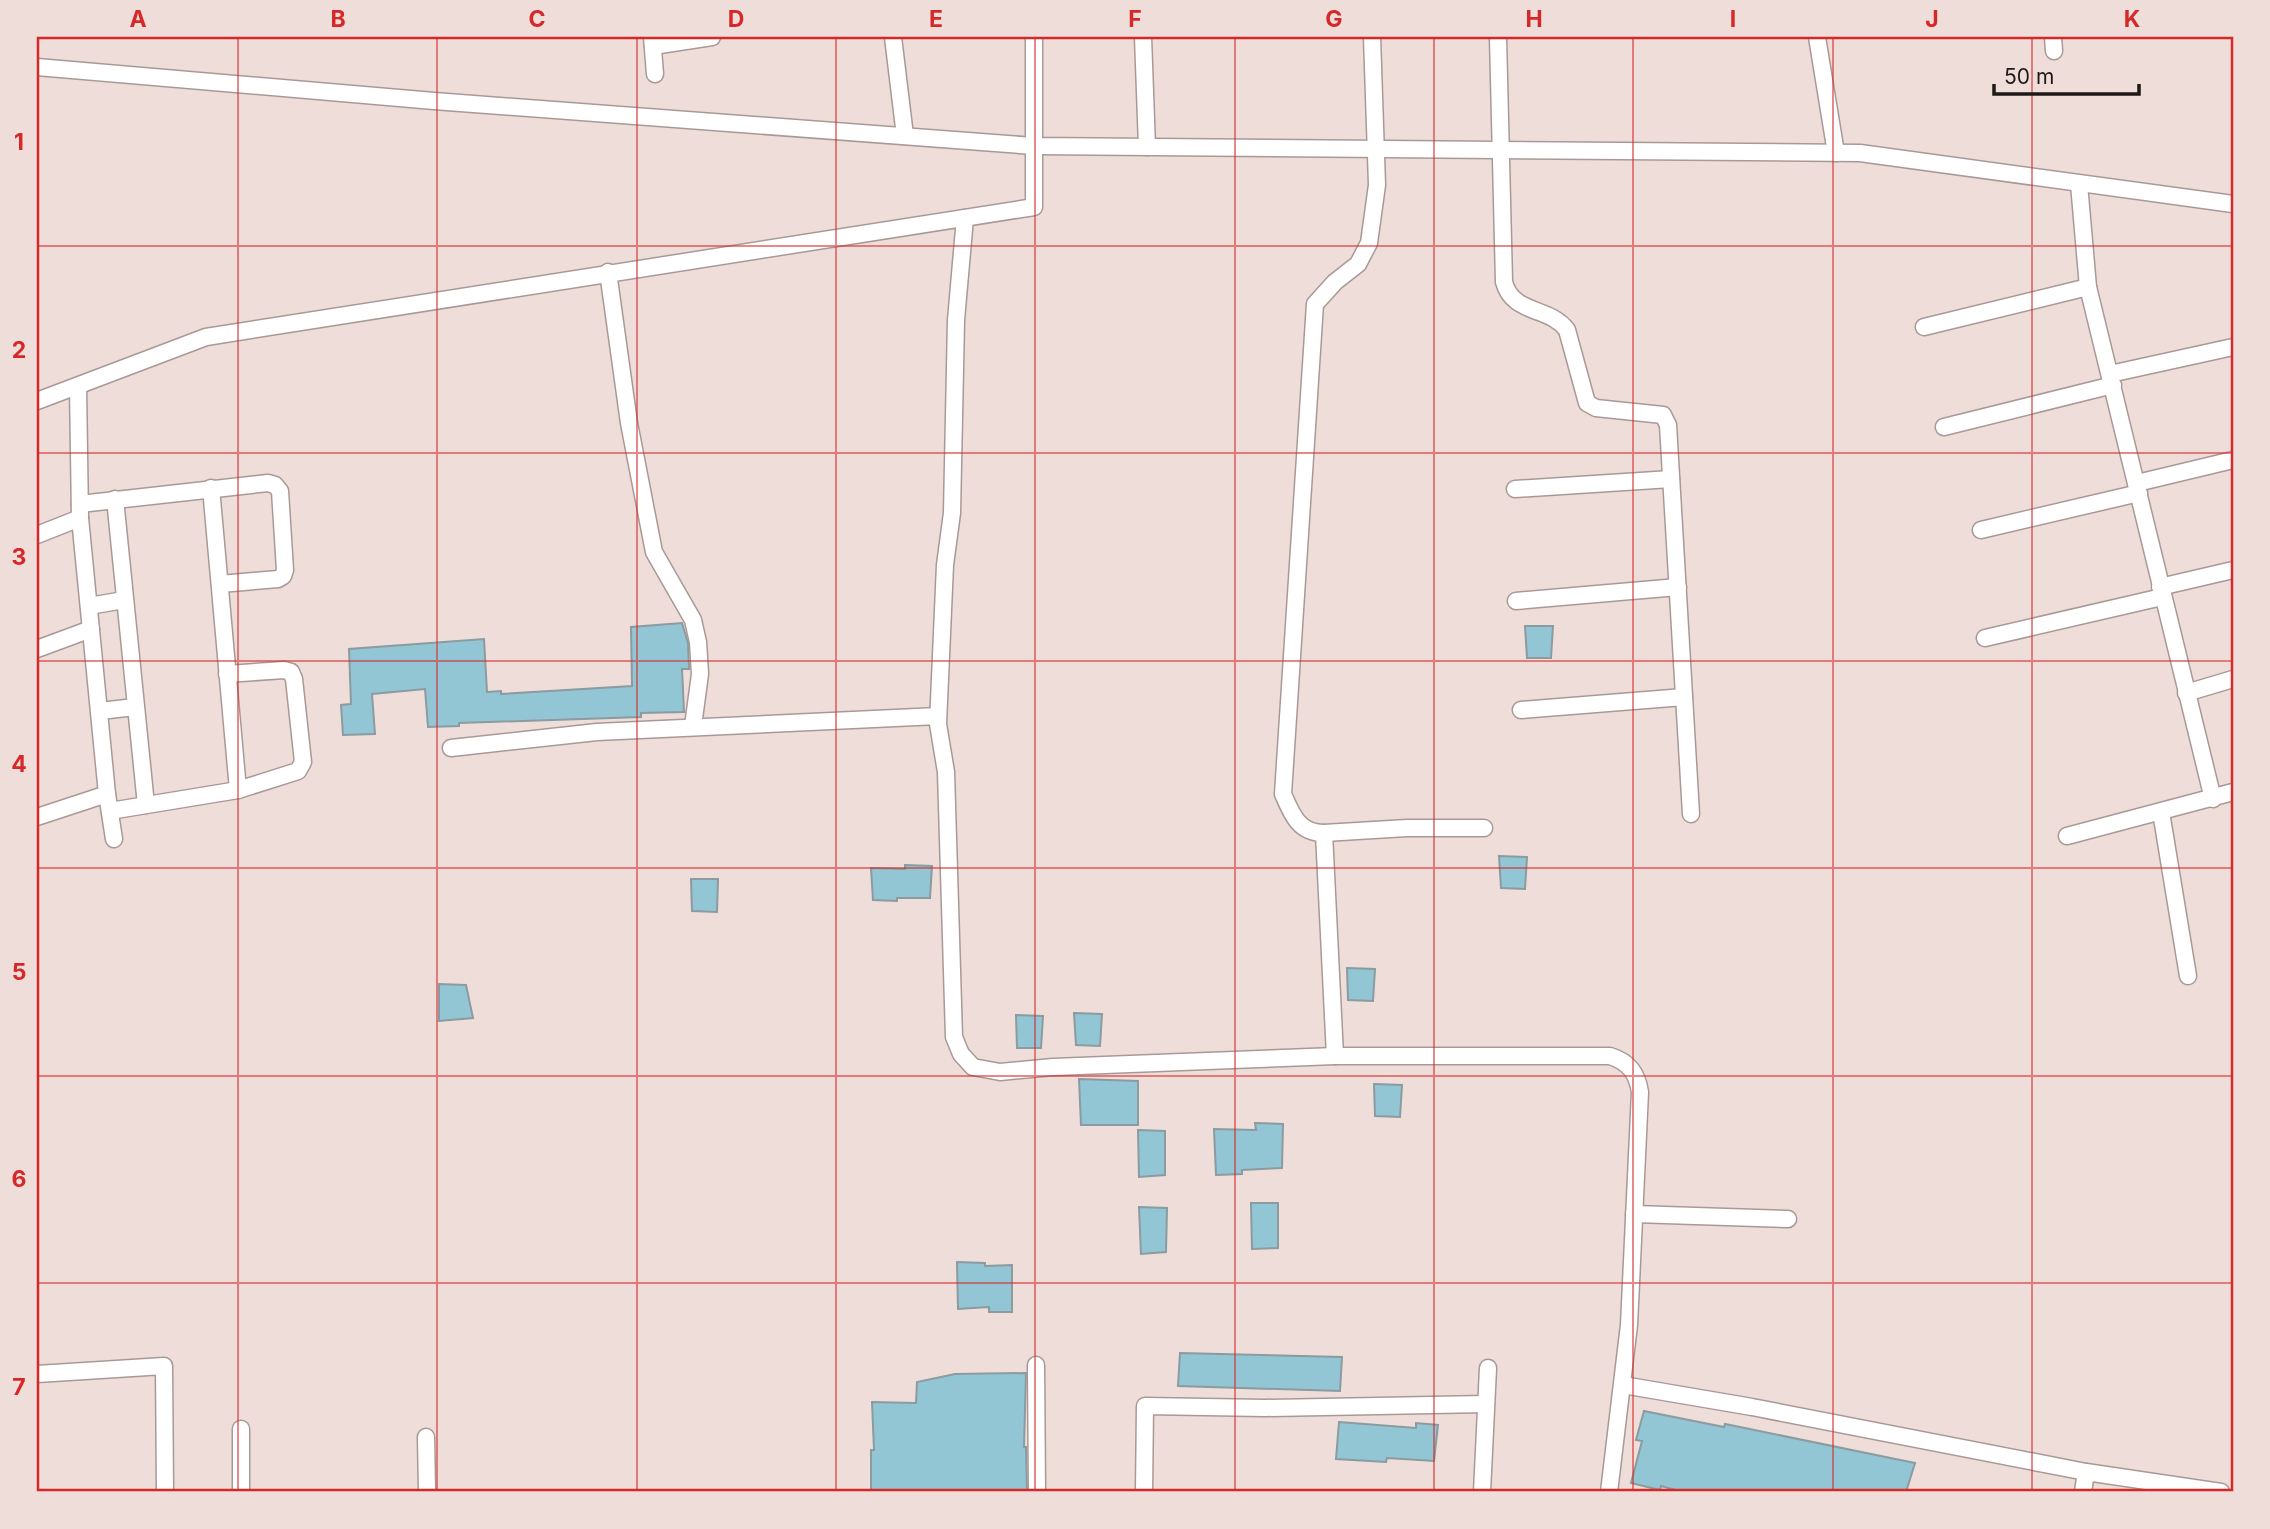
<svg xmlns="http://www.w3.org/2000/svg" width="2270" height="1529" font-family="Inter,sans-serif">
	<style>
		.building { fill: #93c6d4; stroke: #8b9ba0; stroke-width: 2 }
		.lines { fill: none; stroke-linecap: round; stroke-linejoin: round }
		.minor-casing { stroke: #a99996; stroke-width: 19 }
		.minor { stroke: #fff; stroke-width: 16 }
		.grid { fill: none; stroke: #d62828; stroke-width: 2; stroke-opacity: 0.55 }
		.neatline { fill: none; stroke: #d62828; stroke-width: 2.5 }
		.grid-label { font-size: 23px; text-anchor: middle; font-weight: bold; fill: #d62828 }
	</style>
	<rect width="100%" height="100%" fill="#efddda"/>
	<g class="building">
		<path d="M682 623 688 643 689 669H682L684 712 641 713V717L459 723V726L428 727 425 689 372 694 375 734 343 735 341 705 351 704 349 649 484 639 487 692 501 691V694L632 686 631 627Z"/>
		<path d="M1525 626H1553L1551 658H1527Z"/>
		<path d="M1499 856 1527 857 1525 889 1501 888Z"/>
		<path d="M905 865 932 866 930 898H897V901L873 900 871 868 905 869Z"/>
		<path d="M691 879H718L717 912 692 911Z"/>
		<path d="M1347 968 1375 969 1373 1001 1348 1000Z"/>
		<path d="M439 984 466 985 473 1018 439 1021Z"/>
		<path d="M1074 1013 1102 1014 1100 1046 1076 1045Z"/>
		<path d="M1016 1015 1043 1016 1041 1048H1017Z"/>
		<path d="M1079 1079 1138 1081V1125H1081Z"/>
		<path d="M1374 1084 1402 1085 1400 1117 1375 1116Z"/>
		<path d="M1255 1123 1283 1124 1282 1168 1242 1170V1174L1216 1175 1214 1129 1256 1130Z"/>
		<path d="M1138 1130 1165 1131V1175L1139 1177Z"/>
		<path d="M1251 1203H1278V1248L1252 1249Z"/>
		<path d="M1139 1207 1167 1208 1166 1252 1141 1254Z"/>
		<path d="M957 1262 985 1263V1266L1012 1265V1312H989V1307L958 1309Z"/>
		<path d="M1180 1353 1342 1357 1340 1391 1178 1386Z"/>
		<path d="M1026 1373 1024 1447H1026L1027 1492H871V1450H874L872 1402 916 1403 917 1382 955 1374Z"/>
		<path d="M1644 1411 1724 1427 1725 1424 1915 1463 1906 1492H1683L1661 1486 1660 1490 1631 1483 1642 1441 1636 1440Z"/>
		<path d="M1339 1422 1416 1428V1423L1438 1425 1434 1461 1387 1458 1386 1462 1336 1459Z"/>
	</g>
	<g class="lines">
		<g class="minor-casing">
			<g id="minor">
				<path d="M652 37 655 74"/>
				<path d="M893 37 905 136"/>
				<path d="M1143 37 1147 147"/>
				<path d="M1498 37 1504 282C1513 315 1549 306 1567 330L1587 403 1596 408 1663 415 1668 425 1691 814"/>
				<path d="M1817 37 1836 153"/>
				<path d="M2053 37 2054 51"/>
				<path d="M653 46 712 37"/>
				<path d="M37 67 434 101 1034 146 1860 153 2233 204"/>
				<path d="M2079 184 2088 287 2213 799"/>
				<path d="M965 218 956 320 952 513 945 565 938 724 946 772 954 1037 961 1054 973 1067 1000 1072 1053 1067 1335 1056H1610C1629 1062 1637 1073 1640 1092L1629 1325 1609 1492"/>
				<path d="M608 272 629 423 654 552 693 620 698 642 700 674 693 726"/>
				<path d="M1924 327 2088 287"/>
				<path d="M2110 374 2233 347"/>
				<path d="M78 386 80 518 107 794 114 839"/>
				<path d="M37 401 206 337 1034 207V37"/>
				<path d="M1944 427 2113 385"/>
				<path d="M2137 483 2233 460"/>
				<path d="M211 488 238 790"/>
				<path d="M1515 489 1671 479"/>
				<path d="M115 499 146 805"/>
				<path d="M80 504 268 483 275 485 280 491 285 570 283 576 278 579 220 584"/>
				<path d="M1981 530 2139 493"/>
				<path d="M37 535 80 518"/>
				<path d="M2160 587 2233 570"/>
				<path d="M1516 601 1678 587"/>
				<path d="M89 606 124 600"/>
				<path d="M1985 638 2162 597"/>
				<path d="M37 649 91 629"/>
				<path d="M2186 693 2233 679"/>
				<path d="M1521 710 1684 697"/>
				<path d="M100 711 135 707"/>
				<path d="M451 748 597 732 938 716"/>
				<path d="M110 811 238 790 298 771 303 762 294 679 291 672 284 670 227 674"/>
				<path d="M2161 812 2188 976"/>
				<path d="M37 817 107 794"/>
				<path d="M1324 833 1407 828H1484"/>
				<path d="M2067 836 2233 792"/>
				<path d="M1335 1056 1324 833C1299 833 1292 815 1283 794L1315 304 1335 282 1358 264 1369 243 1377 185 1372 37"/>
				<path d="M1634 1214 1788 1219"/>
				<path d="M1036 1365 1037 1492"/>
				<path d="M37 1374 164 1366 165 1492"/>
				<path d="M1623 1385 1752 1407 2086 1472"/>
				<path d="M241 1429V1492"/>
				<path d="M426 1437 427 1492"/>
				<path d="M1144 1492 1145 1406 1265 1408 1486 1404"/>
				<path d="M1482 1492 1488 1368"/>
				<path d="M2083 1492 2086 1472 2221 1492"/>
			</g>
		</g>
		<use href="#minor" class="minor"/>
	</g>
	<path class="grid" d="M238 37V1492M437 37V1492M637 37V1492M836 37V1492M1035 37V1492M1235 37V1492M1434 37V1492M1633 37V1492M1833 37V1492M2032 37V1492M37 246H2233M37 453H2233M37 661H2233M37 868H2233M37 1076H2233M37 1283H2233"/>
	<rect width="2270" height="1529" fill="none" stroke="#efddda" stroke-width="77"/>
	<path d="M1994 84v10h145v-10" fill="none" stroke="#1e1817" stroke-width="3.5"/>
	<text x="2004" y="84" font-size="21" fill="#1e1817" stroke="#efddda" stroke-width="5" paint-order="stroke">50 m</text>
	<rect x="38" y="38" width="2194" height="1452" class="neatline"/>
	<g class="grid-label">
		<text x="138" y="27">A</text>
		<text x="338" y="27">B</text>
		<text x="537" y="27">C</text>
		<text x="736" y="27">D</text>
		<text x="936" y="27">E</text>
		<text x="1135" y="27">F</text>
		<text x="1334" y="27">G</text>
		<text x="1534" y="27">H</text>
		<text x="1733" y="27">I</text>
		<text x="1932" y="27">J</text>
		<text x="2132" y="27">K</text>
		<text x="19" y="150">1</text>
		<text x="19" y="358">2</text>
		<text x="19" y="565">3</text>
		<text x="19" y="772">4</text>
		<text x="19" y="980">5</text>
		<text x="19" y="1187">6</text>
		<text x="19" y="1395">7</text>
	</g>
</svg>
